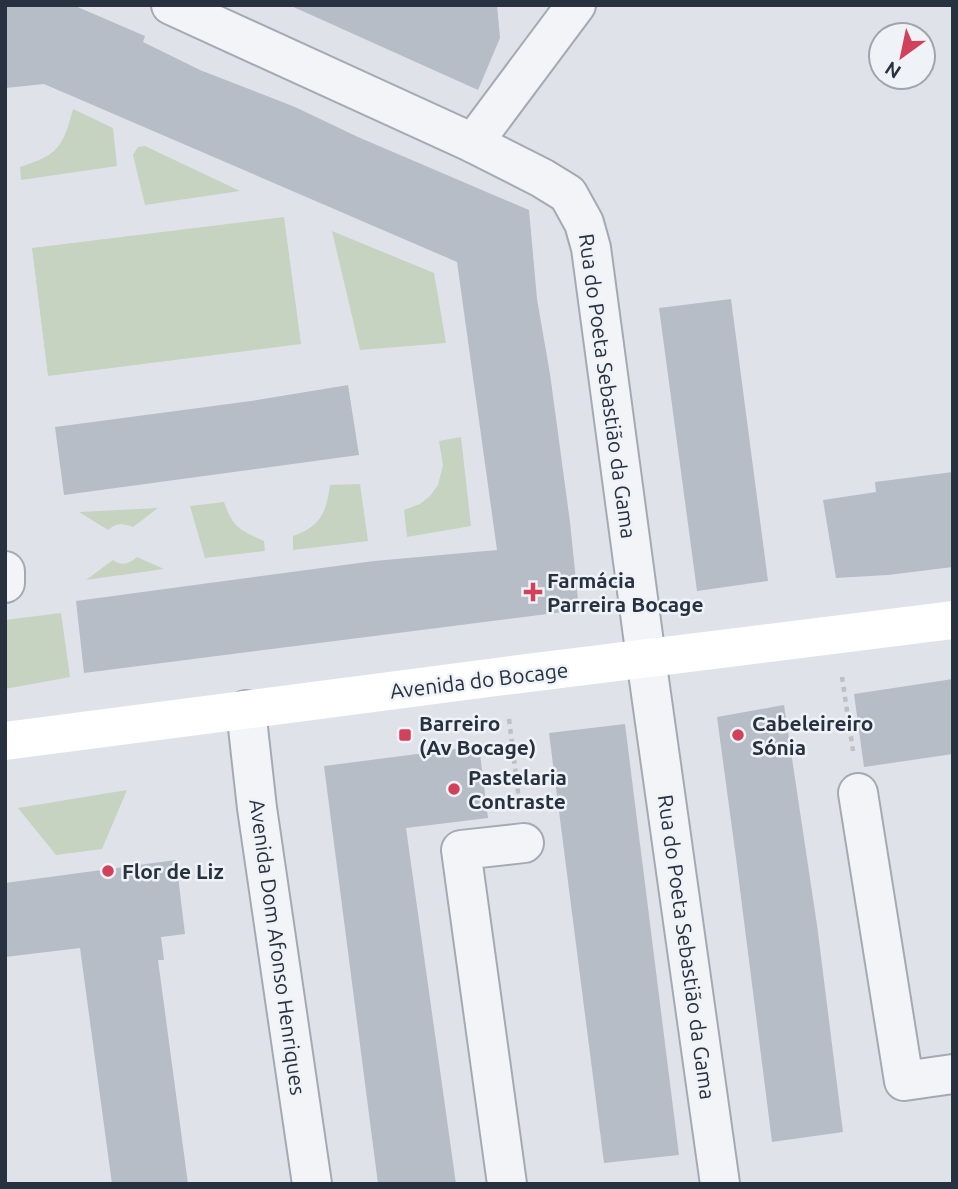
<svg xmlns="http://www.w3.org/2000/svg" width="958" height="1189" font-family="Ubuntu,sans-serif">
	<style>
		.green { fill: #c5d3c0 }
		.building { fill: #b6bdc6 }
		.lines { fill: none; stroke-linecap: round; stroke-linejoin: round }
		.street-casing { stroke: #a4aab3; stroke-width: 42 }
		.path { stroke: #bdc1c7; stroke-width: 4.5; stroke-dasharray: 5 5; stroke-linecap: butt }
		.street { stroke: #f2f4f7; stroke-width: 38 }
		.secondary { stroke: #fff; stroke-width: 38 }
		.poi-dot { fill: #d1415c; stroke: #eff2f6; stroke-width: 2.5 }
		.labels { text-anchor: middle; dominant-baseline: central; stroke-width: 5; stroke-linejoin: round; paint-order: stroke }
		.street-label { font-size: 21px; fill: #283140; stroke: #eff2f6 }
		.poi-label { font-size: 21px; font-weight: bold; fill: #283140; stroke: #eff2f6; text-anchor: start }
	</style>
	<rect width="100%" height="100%" fill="#dfe3e9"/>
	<g class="green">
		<path d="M73 109 113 128 117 166 21 180 20 167C58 155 63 147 73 109Z"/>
		<path d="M145 146 240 191 145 205 133 155 138 147Z"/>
		<path d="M284 217 301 344 48 376 32 248Z"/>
		<path d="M332 231 434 273 446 343 360 350Z"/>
		<path d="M461 437 471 526 407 537 404 510 420 504 430 496 438 485 443 465 439 441Z"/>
		<path d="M360 484 368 541 293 550V536C321 526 326 513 330 485Z"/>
		<path d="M224 502C233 528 240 530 264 541L265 551 205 558 190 506Z"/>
		<path d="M158 508 133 527C123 523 116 523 108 530L79 512Z"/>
		<path d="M137 557 164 569 86 580 113 560C122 567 130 563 137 557Z"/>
		<path d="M61 613 70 677 5 689V620Z"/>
		<path d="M127 790 102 849 56 855 18 808Z"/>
	</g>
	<g class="building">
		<path d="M5 5H73L145 36 143 42 200 70 295 107 358 137 529 210 537 299 550 374 570 522 579 610 84 673 76 601 374 561 497 550 457 262 44 84 5 88Z"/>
		<path d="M289 5H497L500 38 478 90Z"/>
		<path d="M731 299 768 581 697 591 659 308Z"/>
		<path d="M348 385 359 455 64 495 55 427 251 401Z"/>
		<path d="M953 472V567L888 575 836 578 823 500 876 492 875 482Z"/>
		<path d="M953 679V754L864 767 854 694Z"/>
		<path d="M784 705 817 925 843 1132 772 1142 736 858 717 717Z"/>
		<path d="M625 724 679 1155 604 1163 549 733Z"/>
		<path d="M479 746 488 818 406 828 456 1184H378L324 766Z"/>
		<path d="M176 860 185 934 161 937 164 960H158L188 1184H112L80 948 5 957V883Z"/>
	</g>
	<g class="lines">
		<g class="street-casing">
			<g id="street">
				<path d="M171 5 473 143 542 178 568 194 584 223 591 248 646 658 720 1184"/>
				<path d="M473 143 576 5"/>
				<path d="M5 571V583"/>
				<path d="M246 710 257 808 312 1184"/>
				<path d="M858 793 904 1081 953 1074"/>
				<path d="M507 1184 461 850 524 843"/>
			</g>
		</g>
		<g class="path">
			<path d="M842 677 853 751"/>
			<path d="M509 719 519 800"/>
		</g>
		<use href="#street" class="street"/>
		<path class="secondary" d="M5 741 504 676 953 620"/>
	</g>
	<g class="poi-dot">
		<path d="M529.5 581.5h7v7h7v7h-7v7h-7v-7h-7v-7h7z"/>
		<rect x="398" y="728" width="14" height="14" rx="3.5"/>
		<circle cx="738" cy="735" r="7"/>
		<circle cx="454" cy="789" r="7"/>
		<circle cx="108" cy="871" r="7"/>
	</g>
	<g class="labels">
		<g class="street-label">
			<text transform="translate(608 386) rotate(82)">Rua do Poeta Sebastião da Gama</text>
			<text transform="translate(479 680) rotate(-7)">Avenida do Bocage</text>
			<text transform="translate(278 947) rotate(82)">Avenida Dom Afonso Henriques</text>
			<text transform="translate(687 947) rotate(82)">Rua do Poeta Sebastião da Gama</text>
		</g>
		<g class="poi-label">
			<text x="547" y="580">Farmácia<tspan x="547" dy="24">Parreira Bocage</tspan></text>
			<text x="419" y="723">Barreiro<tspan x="419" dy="24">(Av Bocage)</tspan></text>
			<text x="752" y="723">Cabeleireiro<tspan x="752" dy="24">Sónia</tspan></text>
			<text x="468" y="777">Pastelaria<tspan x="468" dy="24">Contraste</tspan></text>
			<text x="122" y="871">Flor de Liz</text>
		</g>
	</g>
	<rect width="958" height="1189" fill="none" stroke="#283140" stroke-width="14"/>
	<g transform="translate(902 56) rotate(213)"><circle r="33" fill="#eff2f6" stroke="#9fa5ad" stroke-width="2"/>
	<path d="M0-5L12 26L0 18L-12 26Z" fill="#d1415c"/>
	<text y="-10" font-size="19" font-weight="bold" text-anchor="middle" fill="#283140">N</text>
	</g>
</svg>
